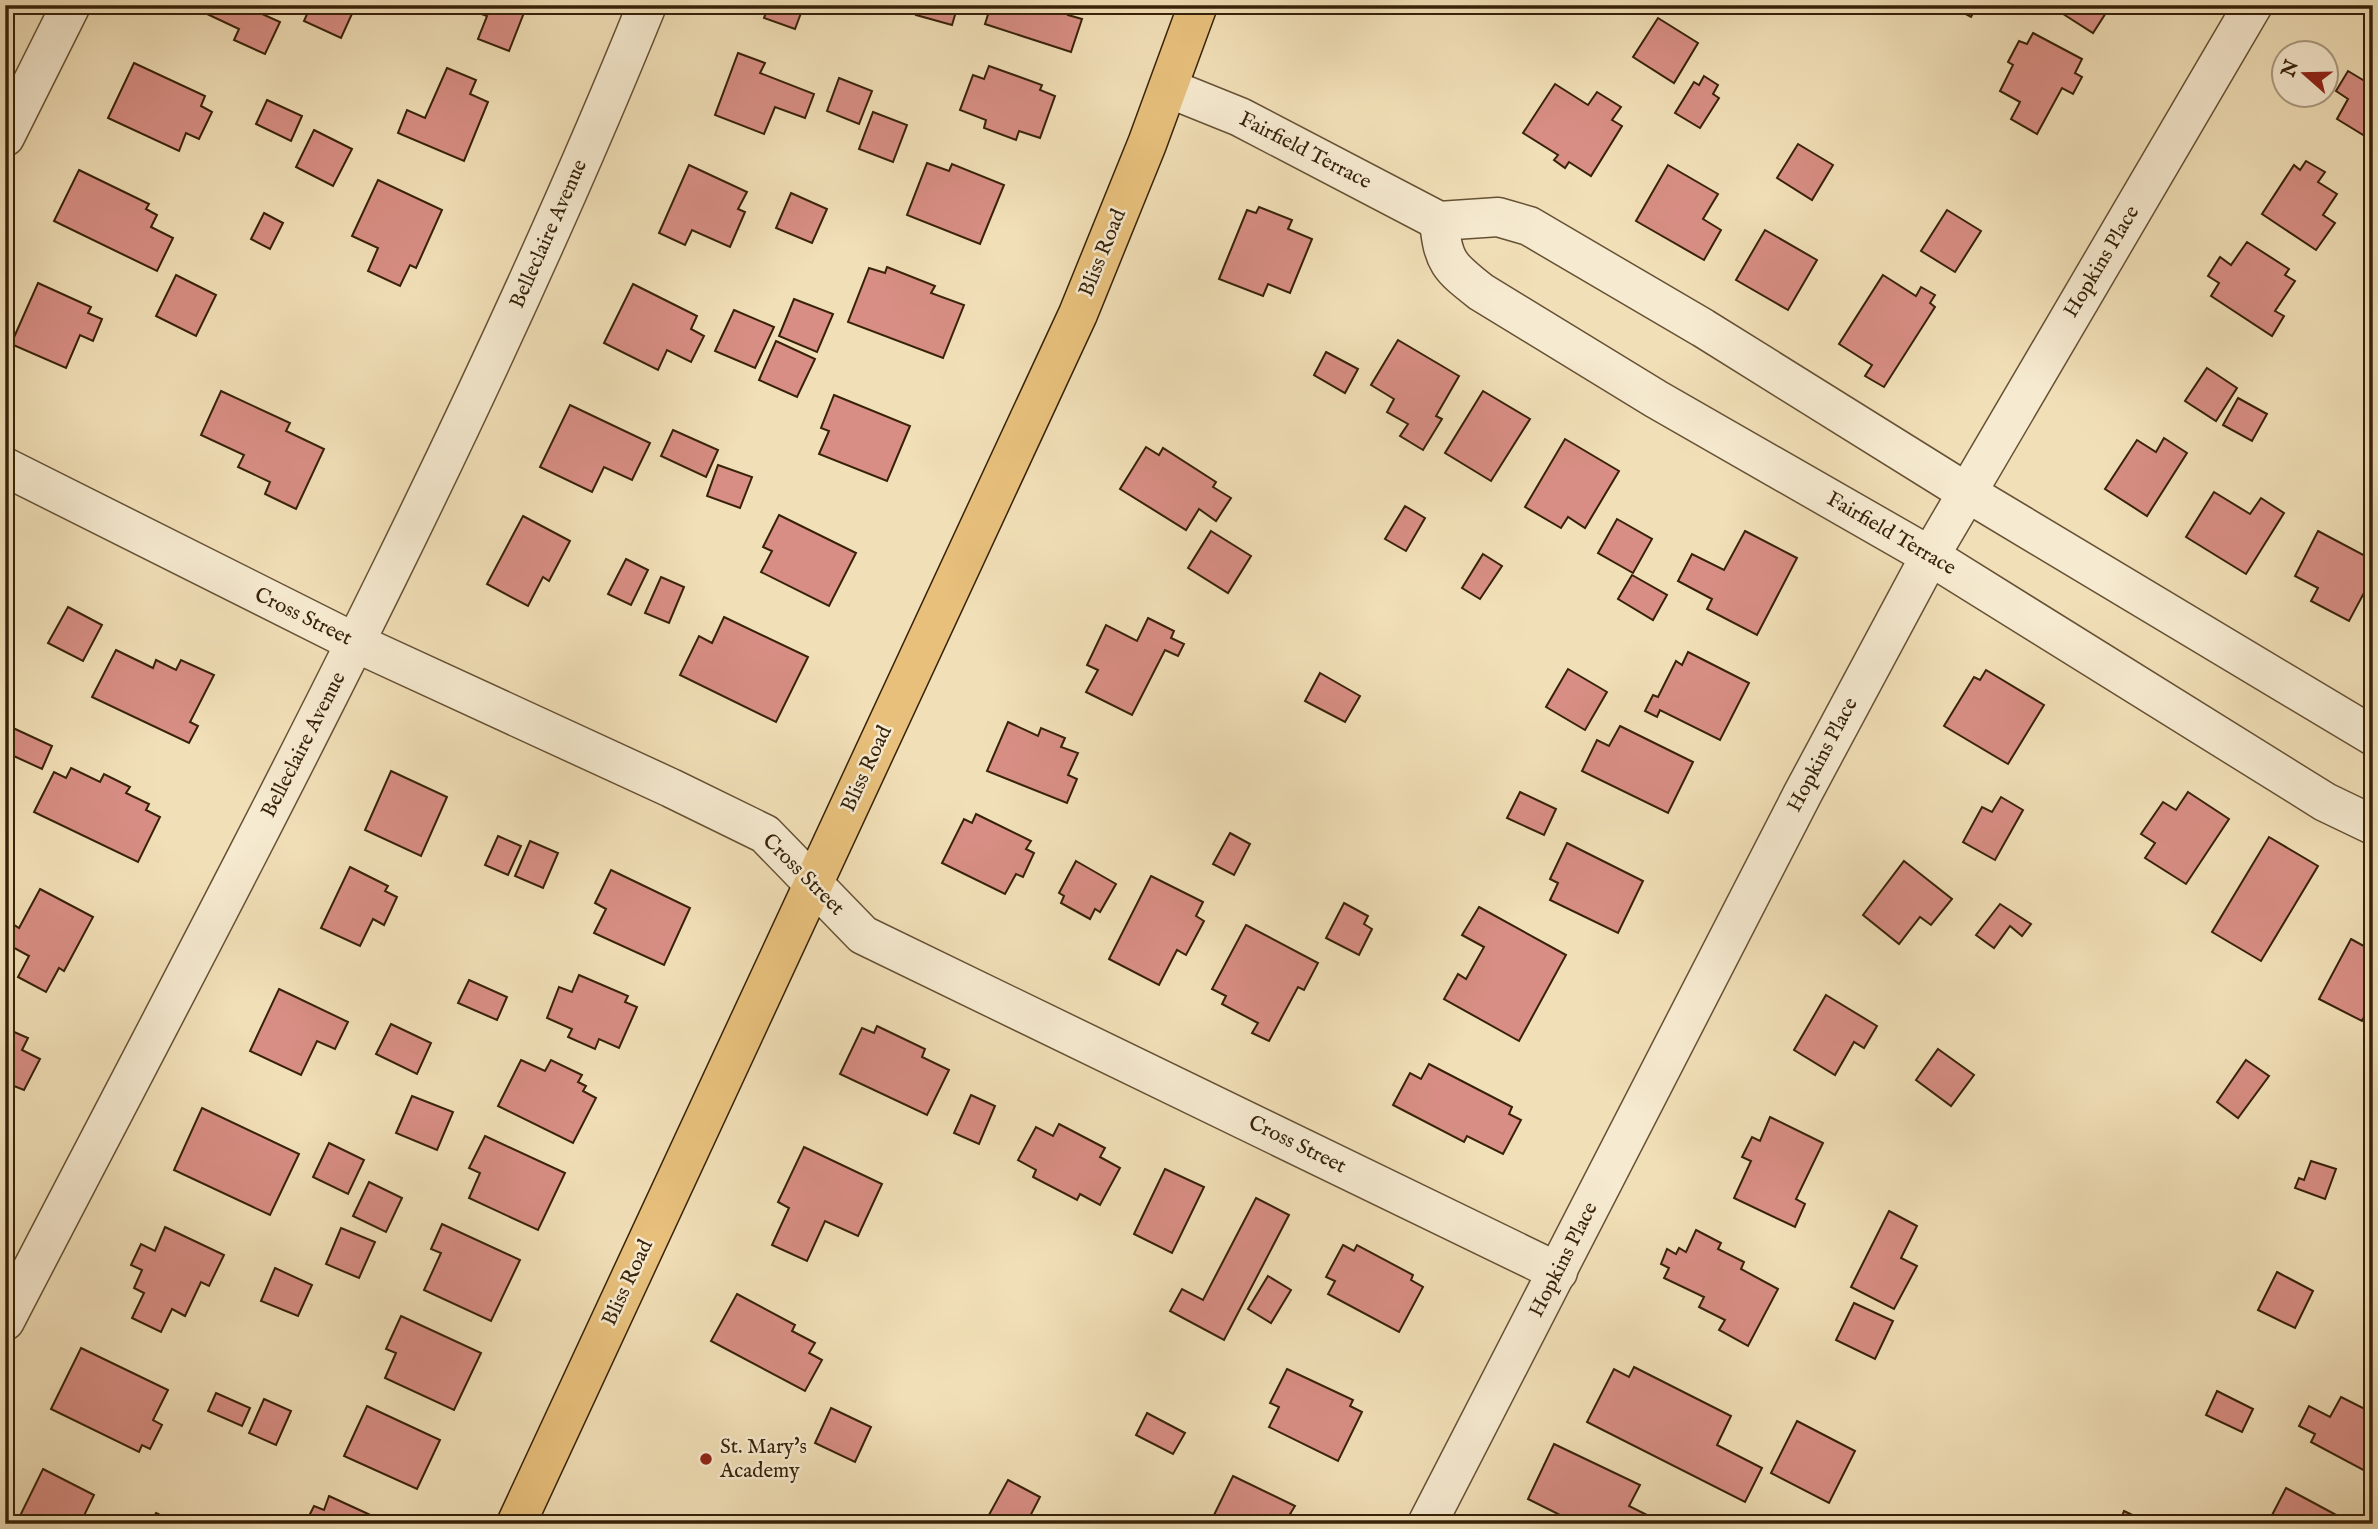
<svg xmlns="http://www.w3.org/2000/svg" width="2378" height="1529" font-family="'IM FELL English',serif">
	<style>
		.building { fill: #d88e84; stroke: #372209; stroke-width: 2 }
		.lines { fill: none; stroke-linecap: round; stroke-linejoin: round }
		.minor-casing { stroke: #665134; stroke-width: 41 }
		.major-casing { stroke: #372209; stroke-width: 41 }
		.minor { stroke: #f6ead0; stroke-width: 38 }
		.major { stroke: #e8c07c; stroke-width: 38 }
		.poi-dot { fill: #8f2418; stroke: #f6ead0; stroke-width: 2.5 }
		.labels { text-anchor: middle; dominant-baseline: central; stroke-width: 5; stroke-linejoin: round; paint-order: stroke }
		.street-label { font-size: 21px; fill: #372209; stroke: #f6ead0 }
		.poi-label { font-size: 21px; fill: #372209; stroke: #f6ead0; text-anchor: start }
	</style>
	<rect width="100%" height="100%" fill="#f1dfb7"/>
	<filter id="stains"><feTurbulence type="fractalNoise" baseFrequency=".00286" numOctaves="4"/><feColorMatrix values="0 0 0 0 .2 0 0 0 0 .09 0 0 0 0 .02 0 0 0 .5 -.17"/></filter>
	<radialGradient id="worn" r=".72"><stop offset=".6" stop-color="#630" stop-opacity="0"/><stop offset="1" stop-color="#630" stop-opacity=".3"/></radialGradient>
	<g class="building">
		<path d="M188 5H266L262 14 280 22 265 54 234 40 239 29Z"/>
		<path d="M311 5H356L341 38 304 21Z"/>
		<path d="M466 5H527L509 51 478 39 487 16 465 8Z"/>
		<path d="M769 5H804L795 29 764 18Z"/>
		<path d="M919 5H958L952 25 916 15Z"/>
		<path d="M991 5H1071L1068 15 1082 19 1071 52 985 24Z"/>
		<path d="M1949 5H1978L1971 17Z"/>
		<path d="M2064 5H2111L2093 33 2060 12Z"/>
		<path d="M1658 18 1698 43 1674 83 1633 57Z"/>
		<path d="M2033 33 2082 59 2075 73 2082 77 2073 94 2062 88 2037 134 2011 119 2020 102 2000 91 2013 65 2008 62 2019 41 2027 44Z"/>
		<path d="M738 53 765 63 760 73 814 94 805 118 775 107 764 134 715 115Z"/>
		<path d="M134 63 205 96 201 106 212 112 199 139 186 133 179 151 108 118Z"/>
		<path d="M989 66 1042 85 1040 90 1055 96 1040 138 1019 131 1016 140 984 128 986 120 960 110 973 75 984 79Z"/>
		<path d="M447 68 476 80 470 94 488 102 464 161 398 133 407 110 425 118Z"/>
		<path d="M2348 71 2373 86V141L2337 119 2348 99 2336 91Z"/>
		<path d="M1704 76 1718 85 1713 94 1719 98 1700 128 1675 113 1694 82 1699 85Z"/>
		<path d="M839 78 872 91 859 124 827 111Z"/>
		<path d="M1555 84 1588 105 1597 92 1621 107 1612 120 1622 126 1591 176 1569 162 1565 168 1554 160 1558 155 1523 133Z"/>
		<path d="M267 100 302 116 291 141 256 124Z"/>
		<path d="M873 112 907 125 893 162 859 149Z"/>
		<path d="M314 130 352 149 333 186 296 167Z"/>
		<path d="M1798 144 1833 165 1812 200 1777 178Z"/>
		<path d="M2306 161 2325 172 2318 182 2337 194 2323 215 2335 223 2316 250 2262 214 2294 165 2300 170Z"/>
		<path d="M927 163 949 171 952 164 1004 185 980 244 907 215Z"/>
		<path d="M689 165 747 192 738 209 745 212 730 247 692 230 685 245 659 233Z"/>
		<path d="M1668 165 1718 194 1703 219 1721 230 1704 260 1636 221Z"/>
		<path d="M79 170 149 204 146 209 157 215 151 227 173 238 157 271 54 221Z"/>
		<path d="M378 180 442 210 416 268 410 265 400 286 368 271 378 248 352 236Z"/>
		<path d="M791 193 827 209 812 243 776 228Z"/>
		<path d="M1259 207 1292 220 1288 229 1312 239 1290 293 1268 284 1263 296 1219 279 1247 210 1256 213Z"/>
		<path d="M1947 210 1981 231 1955 272 1921 251Z"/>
		<path d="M264 213 283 223 270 249 251 239Z"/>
		<path d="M1765 230 1817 260 1788 310 1736 280Z"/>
		<path d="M2247 242 2289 269 2285 275 2295 281 2275 311 2284 316 2272 336 2211 296 2219 283 2208 276 2220 257 2231 265Z"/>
		<path d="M887 267 935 286 931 293 964 305 943 358 848 322 869 268 885 273Z"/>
		<path d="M176 275 216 295 196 336 156 316Z"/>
		<path d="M1883 275 1916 296 1921 287 1935 295 1930 303 1935 307 1884 387 1865 376 1872 365 1839 344Z"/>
		<path d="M38 283 91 307 88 313 102 319 93 341 80 335 66 368 11 344Z"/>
		<path d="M633 284 697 316 691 329 704 336 691 362 667 350 658 370 604 343Z"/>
		<path d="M794 299 833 314 817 352 779 336Z"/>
		<path d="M734 310 774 327 755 368 715 351Z"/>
		<path d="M1398 340 1459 376 1436 416 1442 419 1423 450 1400 436 1408 424 1387 412 1394 399 1371 385Z"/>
		<path d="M776 341 815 359 797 397 759 380Z"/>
		<path d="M1326 352 1358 369 1345 393 1314 375Z"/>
		<path d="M2207 368 2237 388 2216 421 2185 401Z"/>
		<path d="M221 391 290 423 286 431 324 449 296 509 265 494 270 482 238 467 244 455 201 435Z"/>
		<path d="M1483 391 1530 419 1491 481 1445 453Z"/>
		<path d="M834 395 910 426 887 481 819 454 829 431 821 428Z"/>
		<path d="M2238 398 2267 414 2252 441 2223 425Z"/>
		<path d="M570 405 650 443 632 480 604 467 592 492 540 467Z"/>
		<path d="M673 430 718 450 706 477 661 456Z"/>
		<path d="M2164 438 2187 453 2147 516 2105 489 2137 440 2156 452Z"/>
		<path d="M1565 439 1619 471 1585 528 1568 517 1561 528 1525 507Z"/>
		<path d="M1146 447 1159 455 1163 448 1216 482 1213 487 1231 498 1216 521 1199 509 1186 530 1120 489Z"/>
		<path d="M718 465 752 477 740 508 707 496Z"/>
		<path d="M2214 492 2250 514 2261 498 2284 513 2246 574 2186 537Z"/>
		<path d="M1405 506 1425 518 1406 551 1385 539Z"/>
		<path d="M779 515 856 553 829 606 761 572 772 551 763 547Z"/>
		<path d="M523 516 570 541 549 581 543 577 528 606 487 584Z"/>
		<path d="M1617 519 1652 539 1633 573 1598 553Z"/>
		<path d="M1211 531 1251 556 1228 593 1188 568Z"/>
		<path d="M1745 531 1797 558 1757 635 1707 609 1712 599 1678 581 1692 554 1724 570Z"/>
		<path d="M2318 531 2373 560V576L2349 621 2311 601 2318 588 2295 576Z"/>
		<path d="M1483 554 1502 566 1480 599 1462 588Z"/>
		<path d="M626 559 648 570 631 605 608 594Z"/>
		<path d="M1632 575 1667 595 1653 620 1618 599Z"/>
		<path d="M661 577 684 587 669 623 645 613Z"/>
		<path d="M68 607 102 625 83 661 48 643Z"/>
		<path d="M724 617 808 657 776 722 680 675 699 636 712 643Z"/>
		<path d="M1148 618 1174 631 1171 638 1184 644 1178 656 1165 650 1132 715 1086 692 1098 670 1087 665 1106 625 1137 641Z"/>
		<path d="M116 650 153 668 156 660 176 670 181 660 214 675 190 722 198 726 189 743 92 697Z"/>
		<path d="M1688 652 1749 683 1720 740 1660 710 1657 717 1645 711 1653 695 1658 697 1676 661 1682 665Z"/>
		<path d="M5 659 13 662 5 682Z"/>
		<path d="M1568 669 1607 692 1585 730 1546 707Z"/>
		<path d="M1986 670 2044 705 2008 764 1944 726 1974 677 1980 680Z"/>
		<path d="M1320 673 1360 696 1345 722 1305 701Z"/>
		<path d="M1008 722 1038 736 1041 728 1065 738 1061 747 1078 753 1068 775 1077 779 1067 803 987 771Z"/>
		<path d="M1620 726 1693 762 1668 813 1582 771 1597 740 1609 746Z"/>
		<path d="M13 728 52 746 42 769 5 752V745Z"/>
		<path d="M71 768 100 782 104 774 130 787 126 793 149 804 146 810 160 817 138 862 34 812 54 772 66 778Z"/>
		<path d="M391 771 447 797 421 856 365 830Z"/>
		<path d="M1520 792 1556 809 1544 835 1507 818Z"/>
		<path d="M2188 792 2229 819 2186 884 2145 858 2155 843 2141 834 2163 802 2176 810Z"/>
		<path d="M2001 797 2023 810 1995 860 1963 842 1982 807 1992 812Z"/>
		<path d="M976 814 1031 841 1026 849 1034 853 1023 877 1016 874 1005 894 942 863 964 819 972 823Z"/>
		<path d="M1230 833 1250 844 1234 875 1213 864Z"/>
		<path d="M498 836 521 846 508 875 485 865Z"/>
		<path d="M2269 837 2318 866 2261 961 2212 932Z"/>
		<path d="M530 841 558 853 543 888 515 876Z"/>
		<path d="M1567 843 1643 881 1618 933 1550 900 1558 883 1550 879Z"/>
		<path d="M1076 861 1116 884 1100 912 1095 909 1090 919 1061 903 1064 896 1059 893Z"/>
		<path d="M1904 861 1952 899 1931 925 1920 917 1899 944 1863 915Z"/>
		<path d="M350 867 388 886 385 891 397 897 384 925 373 919 360 946 321 928Z"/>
		<path d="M611 870 690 908 664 965 594 933 606 909 595 903Z"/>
		<path d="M1151 876 1203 902 1196 916 1204 921 1186 955 1177 950 1159 985 1109 959Z"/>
		<path d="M40 889 93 917 64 971 59 968 46 992 18 977 29 956 5 943V926L8 921 19 928Z"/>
		<path d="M1344 903 1368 916 1364 924 1372 929 1359 955 1326 938Z"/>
		<path d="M2000 904 2031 924 2022 936 2010 926 1994 948 1976 935Z"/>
		<path d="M1479 907 1566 955 1519 1041 1444 999 1458 974 1466 979 1484 947 1462 935Z"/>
		<path d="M1246 925 1318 963 1304 990 1298 987 1269 1041 1252 1033 1258 1023 1222 1004 1226 996 1212 989Z"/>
		<path d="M2351 939 2373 951V1000L2362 1021 2319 999Z"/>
		<path d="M579 975 628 996 625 1002 637 1007 619 1048 599 1039 595 1049 568 1037 572 1029 547 1018 559 987 572 992Z"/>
		<path d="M469 980 507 997 497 1020 458 1003Z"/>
		<path d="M279 989 348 1022 335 1049 317 1041 301 1075 250 1051Z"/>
		<path d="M1826 995 1877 1026 1864 1048 1854 1042 1835 1075 1794 1050Z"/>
		<path d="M391 1024 431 1043 417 1074 376 1054Z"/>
		<path d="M877 1026 925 1049 922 1057 949 1070 927 1115 840 1074 862 1028 874 1033Z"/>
		<path d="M5 1028 28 1038 22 1050 40 1059 24 1090 14 1086 7 1102Z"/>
		<path d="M1938 1049 1974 1075 1951 1106 1916 1080Z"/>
		<path d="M521 1060 545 1071 551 1060 582 1075 578 1082 586 1086 583 1091 596 1098 573 1143 498 1106Z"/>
		<path d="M2246 1060 2269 1076 2238 1118 2217 1102Z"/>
		<path d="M1429 1064 1512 1107 1509 1114 1521 1120 1503 1154 1467 1136 1464 1142 1393 1105 1410 1073 1421 1079Z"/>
		<path d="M971 1095 995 1106 979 1144 954 1133Z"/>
		<path d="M412 1096 453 1112 437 1150 396 1133Z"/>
		<path d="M202 1108 299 1154 270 1215 174 1170Z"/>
		<path d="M1770 1117 1823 1143 1796 1199 1805 1204 1795 1227 1734 1198 1751 1161 1742 1157 1752 1137 1760 1141Z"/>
		<path d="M1059 1124 1105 1148 1100 1157 1120 1168 1100 1205 1080 1194 1077 1200 1033 1177 1036 1170 1018 1160 1036 1127 1053 1136Z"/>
		<path d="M485 1136 565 1173 538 1230 469 1198 480 1173 469 1168Z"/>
		<path d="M329 1143 364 1160 348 1194 313 1177Z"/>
		<path d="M804 1147 882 1184 858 1236 825 1221 807 1261 772 1245 789 1208 778 1202Z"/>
		<path d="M2311 1161 2336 1169 2325 1199 2295 1188 2299 1178 2304 1180Z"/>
		<path d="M1165 1169 1204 1187 1172 1253 1134 1234Z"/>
		<path d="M369 1182 402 1198 386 1232 353 1216Z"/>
		<path d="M1256 1198 1289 1215 1224 1340 1170 1311 1182 1289 1203 1300Z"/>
		<path d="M1889 1211 1917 1226 1901 1258 1917 1266 1894 1309 1851 1287Z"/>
		<path d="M442 1224 520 1260 491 1321 424 1290 441 1253 431 1249Z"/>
		<path d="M165 1227 224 1255 209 1286 201 1282 185 1316 172 1309 161 1332 132 1318 144 1293 134 1288 142 1270 131 1265 141 1244 155 1251Z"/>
		<path d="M341 1228 375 1242 359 1278 326 1264Z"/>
		<path d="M1696 1230 1721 1243 1718 1249 1744 1262 1741 1269 1778 1289 1748 1346 1719 1330 1725 1320 1699 1307 1704 1297 1664 1278 1669 1268 1661 1264 1667 1249 1676 1254 1679 1248 1686 1252Z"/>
		<path d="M1343 1245 1354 1251 1357 1245 1413 1275 1411 1280 1423 1287 1399 1332 1328 1294 1335 1281 1326 1277Z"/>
		<path d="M275 1268 312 1285 298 1316 261 1301Z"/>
		<path d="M2277 1272 2313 1291 2295 1328 2258 1310Z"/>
		<path d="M1268 1276 1291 1290 1271 1323 1248 1309Z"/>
		<path d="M737 1294 795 1325 792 1331 815 1343 809 1353 822 1360 805 1391 711 1341Z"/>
		<path d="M1854 1303 1893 1321 1875 1359 1836 1340Z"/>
		<path d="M401 1316 481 1353 454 1410 385 1378 396 1353 386 1349Z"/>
		<path d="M81 1348 168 1390 153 1420 162 1425 150 1449 142 1445 139 1452 51 1409Z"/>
		<path d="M1634 1367 1731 1416 1717 1445 1762 1468 1745 1502 1587 1422 1614 1369 1629 1377Z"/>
		<path d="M1287 1369 1353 1400 1350 1406 1362 1412 1338 1461 1269 1427 1279 1407 1270 1403Z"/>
		<path d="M2217 1391 2253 1409 2242 1432 2206 1415Z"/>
		<path d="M216 1393 250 1408 242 1426 208 1411Z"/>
		<path d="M2341 1397 2373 1413V1460L2367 1472 2311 1442 2315 1434 2299 1426 2309 1406 2330 1417Z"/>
		<path d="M264 1399 291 1411 276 1445 249 1433Z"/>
		<path d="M367 1406 440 1440 417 1489 344 1456Z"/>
		<path d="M831 1408 871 1427 855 1462 815 1443Z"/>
		<path d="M1147 1413 1185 1433 1173 1454 1136 1435Z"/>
		<path d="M1797 1421 1855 1451 1829 1503 1771 1473Z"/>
		<path d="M1554 1444 1640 1485 1629 1506 1649 1516 1645 1524H1578L1528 1499Z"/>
		<path d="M43 1469 94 1495 80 1524H16Z"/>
		<path d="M1233 1476 1295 1506 1290 1514 1307 1522 1306 1524H1220L1223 1519 1214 1515Z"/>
		<path d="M1008 1480 1040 1497 1026 1524H984Z"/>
		<path d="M2286 1488 2353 1524H2278L2270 1519Z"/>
		<path d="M329 1496 390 1524H305L314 1506 324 1510Z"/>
		<path d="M2124 1511 2151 1524H2119Z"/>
		<path d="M156 1513 178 1524H150Z"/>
	</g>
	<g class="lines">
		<g class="minor-casing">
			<g id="minor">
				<path d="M1168 88 1240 117 1439 221 1498 217 1529 226 1703 328 1966 492 2373 736"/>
				<path d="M5 137 71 5"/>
				<path d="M1439 221C1443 262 1449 267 1481 292L1656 399 1930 556 2325 802 2373 825"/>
				<path d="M5 467 356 643 671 788 765 834 863 935 1558 1272"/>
				<path d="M5 1321C230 887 463 458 647 5"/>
				<path d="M1427 1524 1803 793 1930 556 2253 5"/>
			</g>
		</g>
		<g class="major-casing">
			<path id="major" d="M516 1524 1078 314 1147 144 1198 5"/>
		</g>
		<use href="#minor" class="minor"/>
		<use href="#major" class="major"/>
	</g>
	<circle class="poi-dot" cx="706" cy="1459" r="7"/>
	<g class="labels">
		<g class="street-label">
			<text transform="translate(1305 151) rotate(27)">Fairfield Terrace</text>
			<text transform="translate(549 234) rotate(-66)">Belleclaire Avenue</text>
			<text transform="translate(1103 253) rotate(-68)">Bliss Road</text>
			<text transform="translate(2102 262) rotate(-59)">Hopkins Place</text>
			<text transform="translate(1891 534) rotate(30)">Fairfield Terrace</text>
			<text transform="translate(303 617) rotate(26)">Cross Street</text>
			<text transform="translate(304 745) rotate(-63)">Belleclaire Avenue</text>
			<text transform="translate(1823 755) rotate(-62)">Hopkins Place</text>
			<text transform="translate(867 769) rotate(-65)">Bliss Road</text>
			<text transform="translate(803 875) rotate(45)">Cross Street</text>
			<text transform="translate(1297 1145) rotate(26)">Cross Street</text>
			<text transform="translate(1564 1260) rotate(-63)">Hopkins Place</text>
			<text transform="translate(628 1283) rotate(-65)">Bliss Road</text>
		</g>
		<g class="poi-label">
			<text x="720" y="1447">St. Mary's<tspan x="720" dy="24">Academy</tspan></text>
		</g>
	</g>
	<rect width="2378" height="1529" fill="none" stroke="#f1dfb7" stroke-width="28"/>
	<rect x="7" y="7" width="2364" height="1515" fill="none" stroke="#372209" stroke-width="3.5"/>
	<rect x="14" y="14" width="2350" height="1501" fill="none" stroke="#372209" stroke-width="2"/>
	<g transform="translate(2305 74) rotate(290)"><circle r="33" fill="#f6ead0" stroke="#aa9a80" stroke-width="2"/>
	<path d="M0-5L12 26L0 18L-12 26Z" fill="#8f2418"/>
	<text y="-10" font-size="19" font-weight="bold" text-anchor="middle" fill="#372209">N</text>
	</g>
	<rect width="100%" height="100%" filter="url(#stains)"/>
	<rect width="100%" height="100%" fill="url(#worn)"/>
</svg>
